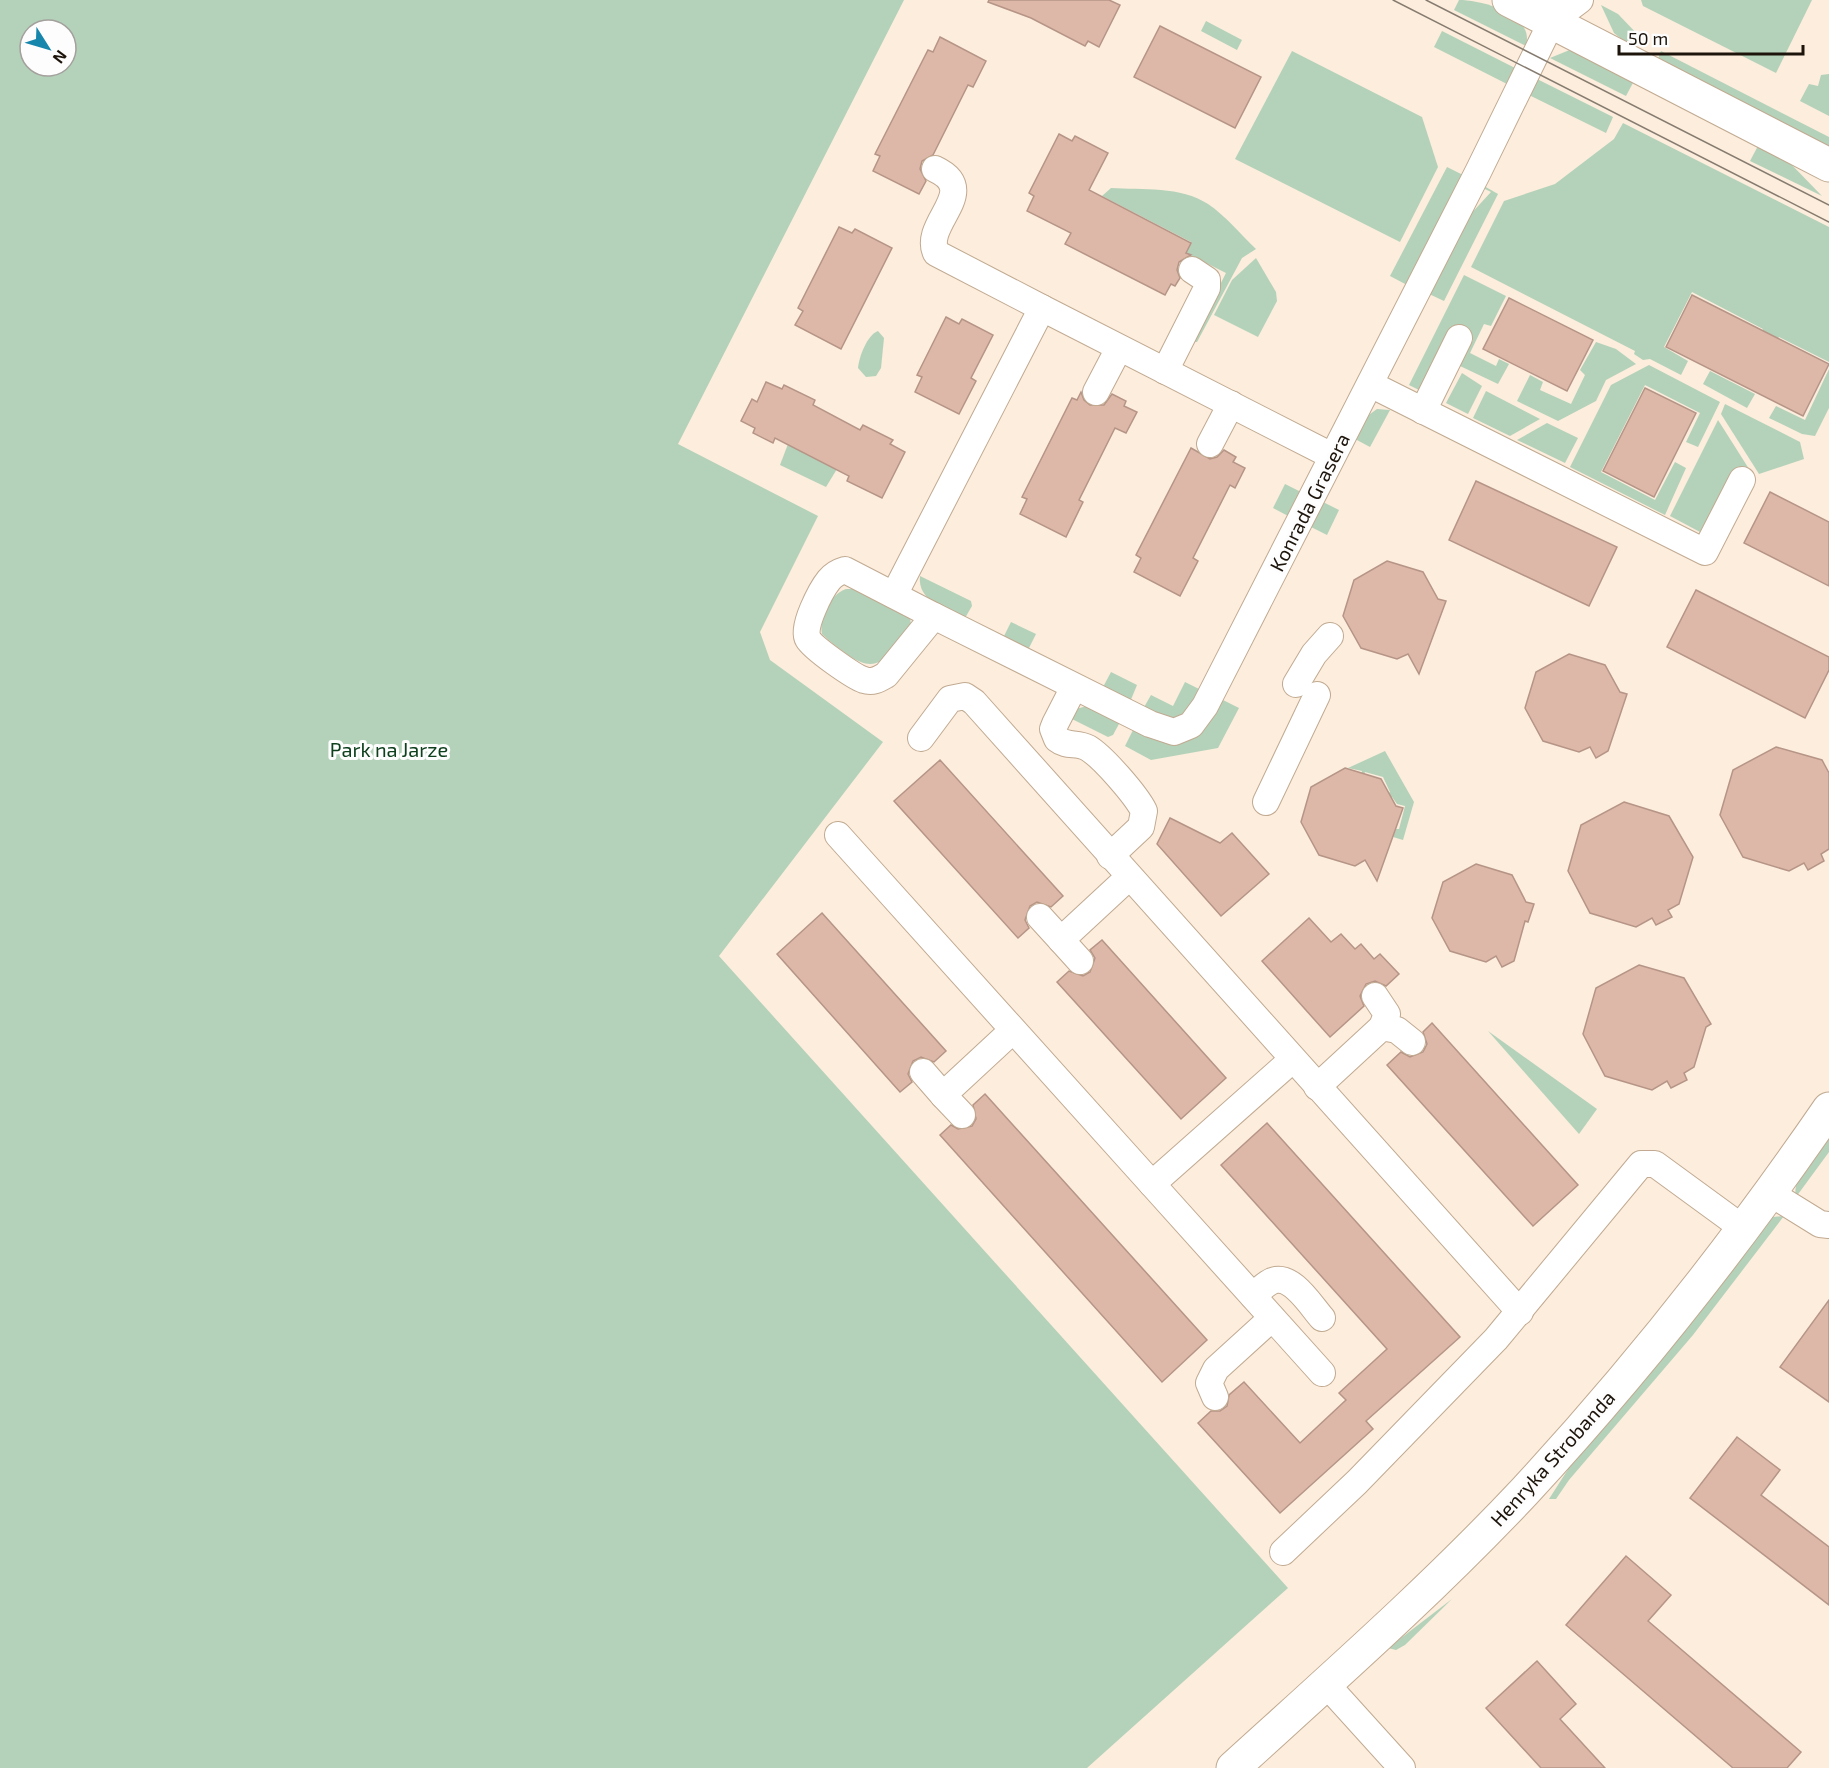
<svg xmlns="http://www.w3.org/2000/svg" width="1829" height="1768" font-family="'Exo 2',sans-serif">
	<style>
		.green { fill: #b4d2b9; fill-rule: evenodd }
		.building { fill: #ddb8a8; stroke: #b69587; stroke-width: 1.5 }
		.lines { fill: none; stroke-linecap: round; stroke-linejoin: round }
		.street-casing { stroke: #c1aa91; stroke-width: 28 }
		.secondary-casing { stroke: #c1aa91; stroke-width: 35 }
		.street { stroke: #fff; stroke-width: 26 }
		.secondary { stroke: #fff; stroke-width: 33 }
		.tram { stroke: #867b6f; stroke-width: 1.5 }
		.labels { text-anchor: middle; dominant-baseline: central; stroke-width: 6; stroke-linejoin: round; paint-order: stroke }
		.street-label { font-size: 20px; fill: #1d150c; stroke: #fdfdfd }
		.park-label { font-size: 20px; fill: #0e401e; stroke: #fdfdfd }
	</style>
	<rect width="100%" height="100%" fill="#fceddd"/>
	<g class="green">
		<path d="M0 0H904L678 444 818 516 760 632 770 660 883 742 719 956 1288 1588 1087 1768H0ZM30 30H66V66H30Z"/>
		<path d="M1459 0C1482 0 1535 14 1526 46L1454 10Z"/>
		<path d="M1641 0H1812L1776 73 1643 6Z"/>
		<path d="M1601 5 1618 14 1640 37 1635 50 1614 33Z"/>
		<path d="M1206 21 1242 40 1237 50 1201 31Z"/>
		<path d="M1442 31 1517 69 1509 85 1434 47Z"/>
		<path d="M1572 49 1635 79 1626 96 1550 58Z"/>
		<path d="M1292 51 1422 117 1438 167 1400 242 1235 159Z"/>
		<path d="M1661 51 1829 137V149L1657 61Z"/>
		<path d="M1829 74V116L1800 101 1809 84 1818 86 1821 75Z"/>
		<path d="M1537 79 1613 117 1606 133 1529 95Z"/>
		<path d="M1623 123 1829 227V362L1779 337 1775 342 1760 334 1763 329 1692 292 1664 347 1688 361 1681 375 1650 359 1643 360 1634 354 1635 351 1471 267 1504 201 1555 184 1614 139Z"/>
		<path d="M1759 144 1789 162 1822 196 1750 161Z"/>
		<path d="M1447 167 1463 175 1407 285 1390 276Z"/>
		<path d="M1484 186 1498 194 1444 301 1427 293 1468 217 1491 192 1483 188Z"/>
		<path d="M1111 188C1142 190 1181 186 1208 204 1226 216 1241 235 1256 249L1242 258 1197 342H1191L1226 273 1186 253 1191 242 1102 196Z"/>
		<path d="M1256 258 1276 292 1277 301 1258 337 1214 315 1232 280Z"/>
		<path d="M1464 275 1506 296 1491 326 1484 324 1470 353 1496 366 1499 359 1509 364 1498 384 1460 366 1473 340 1450 328 1419 390 1409 385Z"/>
		<path d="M878 331 884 338 881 368 876 376 866 377 858 368C859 357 867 335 878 331Z"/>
		<path d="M1596 342 1616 349 1636 364 1606 380 1596 401 1558 421 1517 401 1530 375 1543 382 1540 390 1571 404 1585 375 1580 370Z"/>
		<path d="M1649 365 1720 402 1698 447 1686 442 1700 413 1645 385 1601 472 1655 500 1675 462 1686 468 1665 515 1570 467 1611 385Z"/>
		<path d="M1829 369V408L1815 436 1802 434 1769 418 1776 406 1805 420Z"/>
		<path d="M1710 371 1755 394 1747 408 1703 384Z"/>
		<path d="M1462 373 1482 386 1468 414 1446 403Z"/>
		<path d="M1486 391 1540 419 1510 436 1473 418Z"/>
		<path d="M1725 404 1800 442 1804 459 1759 474 1721 414Z"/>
		<path d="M1377 409 1390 410 1370 447 1355 439 1366 417Z"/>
		<path d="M1718 420 1756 480 1733 470 1700 532 1670 516Z"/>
		<path d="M1547 423 1578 438 1565 463 1517 440Z"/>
		<path d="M788 444 837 469 826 487 780 465Z"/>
		<path d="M1285 484 1303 493 1290 517 1273 508Z"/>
		<path d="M1323 502 1339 510 1327 535 1311 527Z"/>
		<path d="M920 576 971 601 972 606 965 618C946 609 917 601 920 576Z"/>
		<path d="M846 589H856L910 618 911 624C891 650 882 679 848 655 839 648 830 642 822 634 819 617 829 595 846 589Z"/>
		<path d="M1011 622 1036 634 1028 650 1003 638Z"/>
		<path d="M1111 672 1137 685 1130 702 1102 689Z"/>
		<path d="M1185 682 1201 690 1192 708 1175 721 1143 709 1151 695 1173 706Z"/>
		<path d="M1223 700 1239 708 1218 748 1151 760 1125 746 1133 730C1180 754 1198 746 1223 700Z"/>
		<path d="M1087 706 1120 722 1113 735 1108 737 1068 717 1076 709Z"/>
		<path d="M1385 751 1414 802 1403 840 1393 837 1396 829H1399L1405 806 1397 804 1392 797 1387 800 1385 796 1390 792 1383 777 1365 772 1363 779 1360 778 1362 771 1348 768Z"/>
		<path d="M1488 1031 1597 1109 1579 1134Z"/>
		<path d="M1829 1136V1152L1796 1197C1791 1178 1818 1151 1829 1136Z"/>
		<path d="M1784 1216 1693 1335 1569 1480 1556 1499H1549L1574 1460 1658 1364 1773 1217Z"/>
		<path d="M1452 1599 1405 1645 1396 1650 1388 1648Z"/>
	</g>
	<g class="building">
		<path d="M989 0H1109L1120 5 1099 47 1088 41 1085 46 1031 18 988 2Z"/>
		<path d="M1160 26 1261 77 1235 128 1134 77Z"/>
		<path d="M940 37 986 61 973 87 968 85 933 155 922 161 920 169 926 181 919 194 873 171 880 156 875 154 928 50 933 52Z"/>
		<path d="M1059 134 1072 141 1075 136 1108 153 1089 190 1191 243 1186 253 1191 255 1179 262 1177 270 1180 278 1175 286 1171 284 1165 295 1065 244 1071 233 1027 211 1034 196 1029 193Z"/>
		<path d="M839 227 852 233 855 229 892 248 841 349 795 325 803 311 798 308Z"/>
		<path d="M1692 295 1829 364 1803 416 1666 347Z"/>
		<path d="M1509 298 1593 340 1567 391 1483 349Z"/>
		<path d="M946 317 959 324 962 319 993 335 971 378 976 381 959 414 915 392 922 377 917 375Z"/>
		<path d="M766 382 782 389 784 385 815 400 813 405 860 430 863 425 893 440 890 444 905 452 882 498 847 481 849 476 775 438 773 443 753 433 755 428 741 421 752 399 757 402Z"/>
		<path d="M1645 388 1696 413 1654 497 1603 471Z"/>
		<path d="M1081 392 1084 400 1090 405H1104L1112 394 1126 401 1124 406 1137 412 1126 433 1115 428 1079 500 1083 502 1066 537 1020 514 1027 499 1022 497 1072 398 1077 400Z"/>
		<path d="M1191 448 1210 459 1217 457 1224 450 1236 457 1233 462 1245 468 1235 488 1230 485 1193 558 1198 561 1180 596 1134 572 1141 558 1136 555Z"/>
		<path d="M1476 481 1617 547 1589 606 1449 540Z"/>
		<path d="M1770 492 1829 522V586L1744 543Z"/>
		<path d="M1387 561 1423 572 1438 599 1446 601 1419 674 1408 654 1397 659 1361 648 1343 616 1354 580Z"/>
		<path d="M1696 590 1829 657V670L1805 718 1667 647Z"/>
		<path d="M1569 654 1605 665 1620 692 1627 694 1608 751 1596 758 1590 747 1579 752 1543 741 1525 708 1536 672Z"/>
		<path d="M1776 747 1822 760 1829 773V849L1821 854 1824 861 1808 870 1804 863 1789 871 1743 857 1720 815 1733 770Z"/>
		<path d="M940 760 1063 896 1051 907 1037 902 1030 906 1025 920 1029 928 1018 938 894 801Z"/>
		<path d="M1345 768 1381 779 1396 806 1403 808 1377 881 1365 860 1355 866 1319 855 1301 822 1311 787Z"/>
		<path d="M1624 802 1669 816 1693 857 1679 904 1668 910 1672 917 1656 925 1652 918 1636 927 1590 913 1568 871 1581 825Z"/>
		<path d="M1170 818 1220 843 1232 833 1269 874 1221 916 1157 844Z"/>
		<path d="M1476 864 1512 875 1526 902 1534 904 1528 922 1525 921 1514 961 1502 967 1496 956 1486 962 1450 951 1432 918 1443 882Z"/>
		<path d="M822 913 946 1051 934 1062 921 1057 913 1061 908 1074 912 1082 900 1092 777 954Z"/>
		<path d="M1309 918 1331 942 1341 934 1355 949 1361 944 1374 959 1380 954 1399 974 1386 986 1375 981 1366 984 1360 996 1364 1006 1330 1037 1262 961Z"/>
		<path d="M1102 940 1226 1078 1181 1119 1057 982 1069 971 1083 976 1090 972 1095 958 1090 950Z"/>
		<path d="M1639 965 1684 978 1711 1024 1706 1027 1694 1067 1684 1073 1687 1080 1671 1088 1667 1081 1652 1090 1605 1076 1583 1034 1596 988Z"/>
		<path d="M1432 1023 1578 1185 1533 1226 1387 1065 1401 1052 1410 1057 1423 1052 1427 1044 1423 1032Z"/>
		<path d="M985 1094 1207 1340 1162 1382 940 1135 951 1125 958 1129 972 1126 976 1119 973 1105Z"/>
		<path d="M1267 1123 1460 1337 1366 1421 1373 1429 1280 1513 1198 1423 1211 1411H1220L1227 1406 1229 1395 1244 1382 1300 1443 1346 1400 1339 1393 1387 1349 1221 1165Z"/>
		<path d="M1829 1300V1402L1780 1367Z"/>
		<path d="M1737 1437 1780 1470 1761 1495 1829 1547V1605L1690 1498Z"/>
		<path d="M1626 1556 1671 1595 1648 1621 1801 1752 1787 1768H1733L1566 1625Z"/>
		<path d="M1537 1661 1576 1704 1560 1719 1605 1768H1541L1486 1708Z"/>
	</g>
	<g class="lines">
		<g class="street-casing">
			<g id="street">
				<path d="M1552 21 1580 0"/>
				<path d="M935 169C982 191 922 223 936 253L1042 308"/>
				<path d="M1165 371 1207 288V280L1192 270"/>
				<path d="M1370 384 1705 552 1742 480"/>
				<path d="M1096 392 1119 348"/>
				<path d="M1423 411 1459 338"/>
				<path d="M1210 444 1231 404"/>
				<path d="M845 570 934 616 886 675C879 679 873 683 864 680 854 677 813 648 808 639 801 628 821 590 829 580 834 574 838 572 845 570Z"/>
				<path d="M894 595 1042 308 1332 456"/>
				<path d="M934 616 1150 724 1174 732 1191 725 1205 706 1478 172 1552 21V0"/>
				<path d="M1296 684 1314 654 1330 636"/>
				<path d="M1074 687 1055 724 1053 729 1057 739C1067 747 1077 742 1088 748 1103 757 1136 795 1144 811L1141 827 1110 856"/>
				<path d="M921 738 950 699 965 696 974 702 1520 1312"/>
				<path d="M1266 802 1317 695"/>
				<path d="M838 835 1152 1184 1292 1060"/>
				<path d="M1040 917 1061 940"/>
				<path d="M1080 961 1061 940 1129 877"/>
				<path d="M1375 996 1387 1014 1382 1027"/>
				<path d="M923 1072 943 1095"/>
				<path d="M1317 1087 1382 1027 1397 1030 1412 1042"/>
				<path d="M962 1115 943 1095 1012 1031"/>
				<path d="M1152 1184 1322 1373"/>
				<path d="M1770 1193 1820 1224 1829 1225"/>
				<path d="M1253 1296C1259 1291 1265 1284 1272 1281 1292 1273 1311 1306 1322 1318"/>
				<path d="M1215 1397 1209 1383 1216 1369 1272 1318"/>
				<path d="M1283 1552 1357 1482 1496 1339 1641 1164H1655L1744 1229"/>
				<path d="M1326 1684 1402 1768"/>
			</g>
		</g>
		<g class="secondary-casing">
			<g id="secondary">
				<path d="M1509 0 1829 165"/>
				<path d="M1233 1768C1332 1678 1433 1589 1525 1491 1636 1371 1737 1243 1829 1109"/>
			</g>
		</g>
		<use href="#street" class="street"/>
		<use href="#secondary" class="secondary"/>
		<g class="tram">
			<path d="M1393 0 1829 222"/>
			<path d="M1426 0 1829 205"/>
		</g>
	</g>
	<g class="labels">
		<g class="street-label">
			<text transform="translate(1309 502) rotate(-63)">Konrada Grasera</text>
			<text transform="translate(1552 1458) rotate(-48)">Henryka Strobanda</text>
		</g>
		<g class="park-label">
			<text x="389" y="749">Park na Jarze</text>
		</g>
	</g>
	<g transform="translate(48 48) rotate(127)"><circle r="28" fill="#fdfdfd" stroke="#a3a09d" stroke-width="1.5"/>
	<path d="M0-4.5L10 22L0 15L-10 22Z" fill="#1686ac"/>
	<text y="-9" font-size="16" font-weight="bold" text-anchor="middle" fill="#1d150c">N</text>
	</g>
	<path d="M1619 45v9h184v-9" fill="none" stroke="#1d150c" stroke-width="3"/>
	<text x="1628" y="45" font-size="18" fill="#1d150c" stroke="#fdfdfd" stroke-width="4.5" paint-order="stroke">50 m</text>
</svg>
